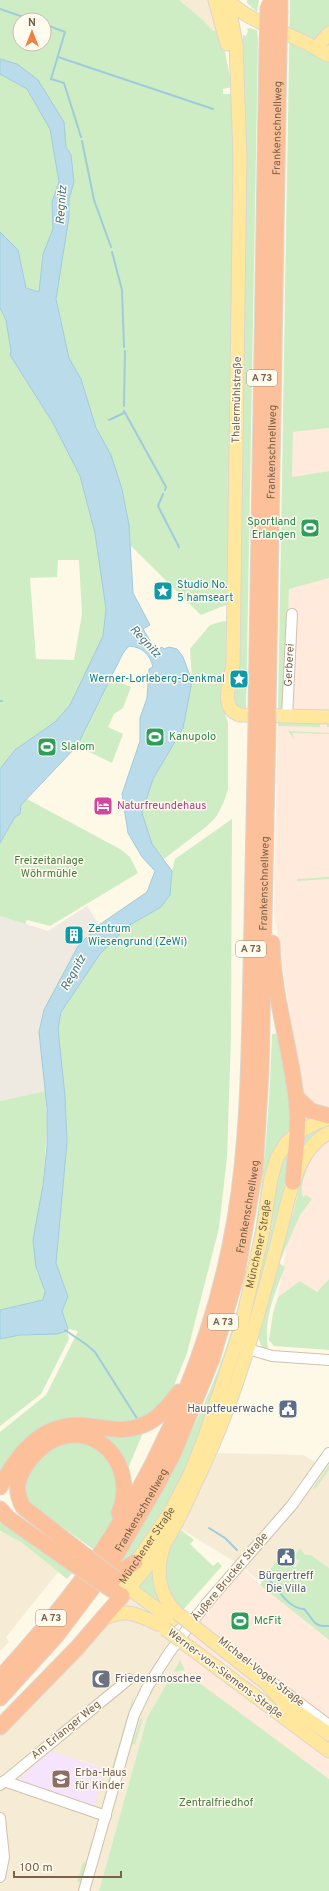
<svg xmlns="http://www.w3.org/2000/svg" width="329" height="1891" font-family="Overpass,sans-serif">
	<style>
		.residential { fill: #f6ebd5; fill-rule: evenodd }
		.commercial { fill: #ffeadb }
		.industrial { fill: #eee9e1 }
		.education { fill: #f5e4fb }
		.green { fill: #cfedc4; fill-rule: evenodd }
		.water { fill: #badcea; stroke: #9fcbdc }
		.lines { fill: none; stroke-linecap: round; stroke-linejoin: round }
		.stream { stroke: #9fcbdc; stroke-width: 2 }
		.minor-casing { stroke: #d1c1ab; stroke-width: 12 }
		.major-casing { stroke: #dcd6d0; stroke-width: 15 }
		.highway-casing { stroke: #dcd6d0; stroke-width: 17 }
		.minor { stroke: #fff; stroke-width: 10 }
		.major { stroke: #ffe89d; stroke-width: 13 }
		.highway { stroke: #fcc19a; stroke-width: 15 }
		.major-bridge-casing { stroke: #dcd6d0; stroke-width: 15; stroke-linecap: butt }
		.highway-bridge-casing { stroke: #dcd6d0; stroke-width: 17; stroke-linecap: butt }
		.major-bridge { stroke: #ffe89d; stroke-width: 13 }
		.highway-bridge { stroke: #fcc19a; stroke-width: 15 }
		.labels { text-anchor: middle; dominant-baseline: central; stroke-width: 3; stroke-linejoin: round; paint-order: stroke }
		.shield { fill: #fffbef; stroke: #a28f7b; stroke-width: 1 }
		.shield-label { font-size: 10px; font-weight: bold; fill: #7a6149 }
		.street-label { font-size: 11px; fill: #7a6149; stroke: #fffbef }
		.leisure-label { font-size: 11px; fill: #27864d; stroke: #fffbef; text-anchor: start }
		.culture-label { font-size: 11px; fill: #0d838f; stroke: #fffbef; text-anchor: start }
		.hotel-label { font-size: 11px; fill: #b23c85; stroke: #fffbef; text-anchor: start }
		.park-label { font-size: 11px; fill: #477a3d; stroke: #fffbef }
		.service-label { font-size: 11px; fill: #4e5e75; stroke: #fffbef; text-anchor: end }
		.worship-label { font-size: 11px; fill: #5b616d; stroke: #fffbef; text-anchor: start }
		.education-label { font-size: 11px; fill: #785e54; stroke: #fffbef; text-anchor: start }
		.water-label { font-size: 12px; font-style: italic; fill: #41788f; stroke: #fffbef }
	</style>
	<rect width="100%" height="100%" fill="#fef8e7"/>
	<g class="residential">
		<path d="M179 0H208L217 30 213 31 203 20Z"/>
		<path d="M218 1453 303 1455 322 1466 329 1456V1568L311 1555 294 1557 299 1561 294 1567 286 1568 276 1561 261 1582 240 1565 181 1529Z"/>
		<path d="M2 1532 21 1542 58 1572 6 1637 9 1642 0 1651V1533Z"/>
		<path d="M128 1592 183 1634 180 1676 170 1678 147 1718 99 1891H0V1731ZM80 1760 105 1769 93 1805 21 1782Z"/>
	</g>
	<g class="commercial">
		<path d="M329 428V471L292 477 293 432Z"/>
		<path d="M329 578V1279L317 1292 300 1281 278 1297 307 1119 274 913 278 713 285 711 289 589Z"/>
		<path d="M240 1565 260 1585 329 1640V1779L190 1677 180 1676 183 1634Z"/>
	</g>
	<path class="industrial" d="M87 906 99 925 78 946 39 1032 45 1091 0 1101V916L48 931Z"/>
	<path class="education" d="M50 1751 105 1769 94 1806 21 1782 19 1780Z"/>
	<g class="green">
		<path d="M0 0H179L203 20 213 31 217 30 223 42 232 87 223 89V94H233L236 123 231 603 201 615 130 545 129 525 122 489 111 455 96 428 81 379 69 358 56 299 69 217V199L74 182 71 155 66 147 64 122 17 64 0 59ZM20 20H44V44H20Z"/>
		<path d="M247 0H259L257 12 247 3Z"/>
		<path d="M290 0H329V428L293 432 292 477 329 471V578L289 589 285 711 278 713Z"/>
		<path d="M249 28 257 30 258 41 246 713 235 705 234 700 238 671 243 50V35L246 36 248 31 247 29Z"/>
		<path d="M0 74 27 89 50 129 59 182 52 202 53 229 43 254 39 292 26 289 18 250 0 232Z"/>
		<path d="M0 308 6 320 11 351 10 355 53 423 80 476 95 533 106 609 103 636 70 705 55 722 15 750 0 769ZM58 560H79L82 614 74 660 36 659 30 578 57 577Z"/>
		<path d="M223 621 228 622 231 627 223 707 228 723V789L223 804 216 817 207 826 164 859 152 844 142 813 153 779 183 728 192 681 190 649 210 625Z"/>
		<path d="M111 678 131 687 123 708 114 714 108 727 123 734 112 763 77 746Z"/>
		<path d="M278 720 329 723V727H327V724H320V727L278 726Z"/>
		<path d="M288 731 329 733V734L292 733 295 740Z"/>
		<path d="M27 799 120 849 130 857 138 873 50 926 27 920 25 924 0 916V843L15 817 20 814 21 805Z"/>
		<path d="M232 819 231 1037 227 1157 219 1228 187 1353 171 1393 160 1407 137 1422H97L0 1471V1432L46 1395 78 1331 68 1329 62 1311 68 1297 56 1263 67 1142 65 1096 58 1029 61 1012 100 954 128 926 161 907 170 895 172 871 175 859Z"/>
		<path d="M329 877V879L297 881V879Z"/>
		<path d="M281 1033 294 1131 262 1212 228 1355 182 1482 131 1558 119 1565C153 1506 187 1446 213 1383 258 1272 268 1152 272 1034Z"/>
		<path d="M45 1091C51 1150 37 1207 36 1265 36 1279 48 1282 43 1300L0 1310V1101Z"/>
		<path d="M329 1122V1127L302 1153 301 1135Z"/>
		<path d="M329 1137V1141C324 1144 319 1148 315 1153 309 1161 298 1189 303 1197L306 1195 312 1199 300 1215 279 1263 285 1267C275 1292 263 1320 268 1348L272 1353 262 1348 257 1335 283 1236 293 1213 307 1160Z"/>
		<path d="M289 1146 290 1161 278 1213 275 1235 245 1338 256 1297 276 1173Z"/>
		<path d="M329 1279V1350L274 1346 269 1340 273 1313 278 1297 300 1281 317 1292Z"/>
		<path d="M67 1331 69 1339 41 1394 0 1426V1339L20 1335 57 1334Z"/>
		<path d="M77 1428 109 1433 127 1434 144 1430 127 1471C123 1461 118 1450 109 1443 92 1429 61 1428 43 1441 27 1452 17 1471 6 1486 27 1454 35 1434 77 1428Z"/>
		<path d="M69 1440C102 1442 104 1451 121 1476L114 1517 93 1549 26 1501 22 1492 27 1472 53 1445Z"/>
		<path d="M329 1465V1470L315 1489 313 1488Z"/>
		<path d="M0 1520 73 1572 67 1579 21 1542 0 1531Z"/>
		<path d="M181 1530 194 1540 190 1544 213 1566 218 1562 222 1566 182 1611C165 1599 160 1574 167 1555 170 1546 176 1538 181 1530Z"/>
		<path d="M300 1548 305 1555H311L329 1568V1640L260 1585 276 1561 286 1568 289 1564 295 1567 299 1561 294 1557Z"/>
		<path d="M154 1561 168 1609 135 1587Z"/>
		<path d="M180 1660 185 1670 174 1672Z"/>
		<path d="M180 1676 190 1677 205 1687 329 1779V1891H99L147 1718 170 1678Z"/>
		<path d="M134 1694 132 1707 113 1778 110 1779 108 1789 106 1788Z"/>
		<path d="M141 1718H143L135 1745 132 1744Z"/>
		<path d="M83 1862 86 1863 82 1877V1883L77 1882Z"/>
	</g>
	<path class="water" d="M0 59 17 64 38 80 64 122 66 147 71 155 74 182 69 199V217L56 299 69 358 81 379 96 428 111 455 122 489 129 525 133 593 150 625 143 629 157 652V650L162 647 164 649 169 647 177 649 183 657 192 681 183 728 153 779 142 813 152 844 172 871 170 895 161 907 128 926 100 954 61 1012 58 1029 65 1096 67 1142 56 1263 68 1297 62 1311 68 1329 67 1331 57 1334 20 1335 0 1339V1310L43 1300 45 1291 36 1267 33 1240 43 1185 47 1146V1108L39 1032 44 1010 78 946 99 925 147 892 155 871 142 857 128 833 122 794 140 741V718L147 698 149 669 153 667C150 654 142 647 129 646L123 653 77 746 21 805 20 814 15 817 0 843V769L15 750 55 722 70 705 103 636 106 609 95 533 80 476 53 423 10 355 11 351 6 320 0 308V232L18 250 26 288 39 292 43 254 53 229 52 202 59 182 50 129 27 89 0 74Z"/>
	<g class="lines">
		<g class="stream">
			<path d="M0 9 32 20"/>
			<path d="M44 24 65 32 51 79 64 83 81 137"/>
			<path d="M58 57 213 109"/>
			<path d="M82 141 94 200 111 247"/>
			<path d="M112 252 122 290 124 347"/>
			<path d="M124 406 125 351"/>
			<path d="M124 411 166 487 165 490"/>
			<path d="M109 420 124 413"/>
			<path d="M163 494 158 506 179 547"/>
			<path d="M0 701H2"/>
			<path d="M65 1330 87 1345 95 1352 138 1420"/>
			<path d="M209 1528 225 1538 237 1550"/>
			<path d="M265 1575C276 1586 288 1609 304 1609 314 1619 312 1627 329 1626"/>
		</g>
		<g class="minor-casing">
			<g id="minor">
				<path id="s1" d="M287 717 292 614"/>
				<path d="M241 1347 272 1356 329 1360"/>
				<path d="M269 1680 329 1725"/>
				<path d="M4 1781 106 1816"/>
				<path d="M0 1785 129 1679"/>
				<path d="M0 1818 4 1857 0 1877"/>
				<path d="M84 1891 134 1715 148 1686 169 1653 206 1604 292 1505 329 1453"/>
			</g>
		</g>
		<g class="major-casing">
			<g id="major">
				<path d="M215 0 227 44"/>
				<path d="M227 0C255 27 296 33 327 55L329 52"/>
				<path d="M228 2 236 44 240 157 233 664C231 680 218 708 240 715L329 717"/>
				<path d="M316 48 329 33"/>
				<path d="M164 1545C155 1570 158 1595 177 1613"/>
				<path d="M122 1583 172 1620"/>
				<path id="s2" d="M122 1596 120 1589 122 1583 171 1511 191 1472 204 1439 240 1331 263 1231 271 1178 277 1158 286 1143 297 1133 316 1123 329 1118"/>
				<path d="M122 1596C136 1580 154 1559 165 1542 176 1526 185 1506 193 1488 233 1408 257 1322 279 1236 288 1203 295 1149 329 1133"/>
				<path d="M102 1619C129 1608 133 1613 158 1624"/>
				<path d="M181 1641 329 1751"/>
				<path d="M283 1702 329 1734"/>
			</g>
		</g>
		<g class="highway-casing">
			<g id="highway">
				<path d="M280 11V0"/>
				<path d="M256 712 267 45"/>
				<path id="s3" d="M268 712 279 50"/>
				<path d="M272 943C273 994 290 1046 296 1097 300 1124 295 1154 293 1182"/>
				<path d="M297 1098 311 1111 329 1116"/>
				<path d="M0 1487C19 1451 44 1420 89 1426 107 1428 125 1433 143 1425 159 1419 169 1405 179 1392"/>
				<path d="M0 1509 8 1518 75 1565"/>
				<path d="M78 1550 23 1507C15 1492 16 1480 26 1465 33 1455 41 1446 53 1440 99 1419 138 1468 119 1513"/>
				<path d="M119 1570 126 1568 135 1562"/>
				<path d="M0 1678C35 1639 71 1598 100 1554 166 1454 215 1338 235 1219 249 1136 249 1052 251 968 253 886 255 804 256 721"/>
				<path id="s4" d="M0 1698 57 1635 112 1562 157 1485 174 1452 212 1359 237 1274 255 1170 261 1072 268 722"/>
				<path d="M0 1727 77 1648 122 1596 109 1588"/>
			</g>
		</g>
		<use href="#minor" class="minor"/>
		<use href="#major" class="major"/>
		<use href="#highway" class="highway"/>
		<g class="major-bridge-casing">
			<g id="major-bridge">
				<path d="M177 1613 267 1684 283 1702"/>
				<path d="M165 1629 181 1641"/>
			</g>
		</g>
		<g class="highway-bridge-casing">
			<g id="highway-bridge">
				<path d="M267 45 268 6"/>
				<path d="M279 50 280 11"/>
				<path d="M256 721V712"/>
				<path d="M268 722V712"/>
				<path d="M78 1550 115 1578"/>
				<path d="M75 1565 109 1588"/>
			</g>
		</g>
		<use href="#major-bridge" class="major-bridge"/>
		<use href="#highway-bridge" class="highway-bridge"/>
	</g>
	<defs>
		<g id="stadium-square" transform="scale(1)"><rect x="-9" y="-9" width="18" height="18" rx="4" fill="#2e9e5b" stroke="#fffbef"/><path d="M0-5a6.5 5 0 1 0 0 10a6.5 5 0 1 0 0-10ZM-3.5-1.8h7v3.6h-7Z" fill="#fff"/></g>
		<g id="sight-square" transform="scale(1)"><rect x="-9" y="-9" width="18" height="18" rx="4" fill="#0f9aa8" stroke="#fffbef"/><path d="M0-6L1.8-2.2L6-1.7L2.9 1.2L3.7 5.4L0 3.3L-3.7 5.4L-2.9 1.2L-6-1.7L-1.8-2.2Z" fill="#fff"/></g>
		<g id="hotel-square" transform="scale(1)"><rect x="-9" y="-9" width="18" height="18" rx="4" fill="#d1479c" stroke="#fffbef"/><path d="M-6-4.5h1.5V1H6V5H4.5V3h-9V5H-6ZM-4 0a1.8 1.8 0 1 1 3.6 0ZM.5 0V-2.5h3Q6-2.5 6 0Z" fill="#fff"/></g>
		<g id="building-square" transform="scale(1)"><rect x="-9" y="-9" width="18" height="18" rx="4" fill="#0f9aa8" stroke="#fffbef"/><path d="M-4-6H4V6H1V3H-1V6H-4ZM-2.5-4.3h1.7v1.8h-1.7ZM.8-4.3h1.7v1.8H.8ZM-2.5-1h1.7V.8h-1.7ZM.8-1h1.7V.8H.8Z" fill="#fff"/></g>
		<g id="civic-square" transform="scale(1)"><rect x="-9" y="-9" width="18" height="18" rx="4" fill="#5c6f8a" stroke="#fffbef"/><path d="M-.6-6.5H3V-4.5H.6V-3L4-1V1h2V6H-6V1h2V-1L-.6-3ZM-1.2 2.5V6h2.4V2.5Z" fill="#fff"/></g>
		<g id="mosque-square" transform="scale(1)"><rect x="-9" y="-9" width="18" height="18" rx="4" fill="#6b7280" stroke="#fffbef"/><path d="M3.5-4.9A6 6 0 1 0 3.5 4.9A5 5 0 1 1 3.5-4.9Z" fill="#fff"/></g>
		<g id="school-square" transform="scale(1)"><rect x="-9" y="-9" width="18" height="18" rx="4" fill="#8d6e63" stroke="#fffbef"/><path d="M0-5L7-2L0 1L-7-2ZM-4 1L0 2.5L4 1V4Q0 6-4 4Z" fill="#fff"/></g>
	</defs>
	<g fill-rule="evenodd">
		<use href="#stadium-square" x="310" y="528"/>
		<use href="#sight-square" x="163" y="591"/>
		<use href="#sight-square" x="239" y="679"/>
		<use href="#stadium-square" x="155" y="737"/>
		<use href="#stadium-square" x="47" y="747"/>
		<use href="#hotel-square" x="103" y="806"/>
		<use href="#building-square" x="74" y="935"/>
		<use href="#civic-square" x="288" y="1409"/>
		<use href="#civic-square" x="286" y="1557"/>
		<use href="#stadium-square" x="240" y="1621"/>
		<use href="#mosque-square" x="101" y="1679"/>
		<use href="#school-square" x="61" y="1779"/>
	</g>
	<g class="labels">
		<g class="shield">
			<rect x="247" y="370" width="30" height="16" rx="3"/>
			<rect x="236" y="941" width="30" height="16" rx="3"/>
			<rect x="208" y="1314" width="30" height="16" rx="3"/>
			<rect x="36" y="1610" width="30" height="16" rx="3"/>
		</g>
		<g class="shield-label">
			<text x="262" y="378">A 73</text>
			<text x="251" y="949">A 73</text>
			<text x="223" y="1322">A 73</text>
			<text x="51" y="1618">A 73</text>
		</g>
		<g class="street-label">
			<text stroke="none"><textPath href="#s3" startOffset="584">Frankenschnellweg</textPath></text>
			<text transform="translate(237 400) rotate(-89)">Thalermühlstraße</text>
			<text stroke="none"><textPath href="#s3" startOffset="260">Frankenschnellweg</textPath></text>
			<text stroke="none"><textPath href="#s1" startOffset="52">Gerberei</textPath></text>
			<text stroke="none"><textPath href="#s4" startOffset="884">Frankenschnellweg</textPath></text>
			<text stroke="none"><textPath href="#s4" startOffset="560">Frankenschnellweg</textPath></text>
			<text stroke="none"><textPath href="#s2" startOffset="383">Münchener Straße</textPath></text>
			<text stroke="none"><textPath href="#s4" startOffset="236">Frankenschnellweg</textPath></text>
			<text stroke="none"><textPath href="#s2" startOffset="59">Münchener Straße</textPath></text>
			<text transform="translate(230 1577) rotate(-50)">Äußere Brucker Straße</text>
			<text transform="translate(261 1672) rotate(38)">Michael-Vogel-Straße</text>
			<text transform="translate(225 1674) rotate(37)">Werner-von-Siemens-Straße</text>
			<text transform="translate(66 1730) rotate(-39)">Am Erlanger Weg</text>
		</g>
		<g class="leisure-label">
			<text x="296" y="522" text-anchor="end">Sportland<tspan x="296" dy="13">Erlangen</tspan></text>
			<text x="169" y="737">Kanupolo</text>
			<text x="61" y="747">Slalom</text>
			<text x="254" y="1621">McFit</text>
		</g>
		<g class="culture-label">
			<text x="177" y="585">Studio No.<tspan x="177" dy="13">5 hamseart</tspan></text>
			<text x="225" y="679" text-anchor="end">Werner-Lorleberg-Denkmal</text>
			<text x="88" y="929">Zentrum<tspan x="88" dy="13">Wiesengrund (ZeWi)</tspan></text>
		</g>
		<g class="hotel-label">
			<text x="117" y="806">Naturfreundehaus</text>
		</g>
		<g class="park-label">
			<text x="49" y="861">Freizeitanlage<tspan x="49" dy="13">Wöhrmühle</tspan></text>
			<text x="216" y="1803">Zentralfriedhof</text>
		</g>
		<g class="service-label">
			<text x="274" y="1409">Hauptfeuerwache</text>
			<text x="286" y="1576" text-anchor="middle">Bürgertreff<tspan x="286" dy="13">Die Villa</tspan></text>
		</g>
		<g class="worship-label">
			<text x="115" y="1679">Friedensmoschee</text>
		</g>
		<g class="education-label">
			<text x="75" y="1773">Erba-Haus<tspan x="75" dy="13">für Kinder</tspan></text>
		</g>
		<g class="water-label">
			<text transform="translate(62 205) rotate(-86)">Regnitz</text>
			<text transform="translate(145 642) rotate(47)">Regnitz</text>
			<text transform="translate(74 973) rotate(-61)">Regnitz</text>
		</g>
	</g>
	<g transform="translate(32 32)"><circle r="19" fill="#fffbef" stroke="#cabdad"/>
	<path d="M0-3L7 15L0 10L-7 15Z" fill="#f08144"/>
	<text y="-6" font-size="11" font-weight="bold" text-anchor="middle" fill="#7a6149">N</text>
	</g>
	<path d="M14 1871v6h107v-6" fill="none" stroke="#7a6149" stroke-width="2"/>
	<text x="20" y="1871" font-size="12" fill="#7a6149" stroke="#fffbef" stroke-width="3" paint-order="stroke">100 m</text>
</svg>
